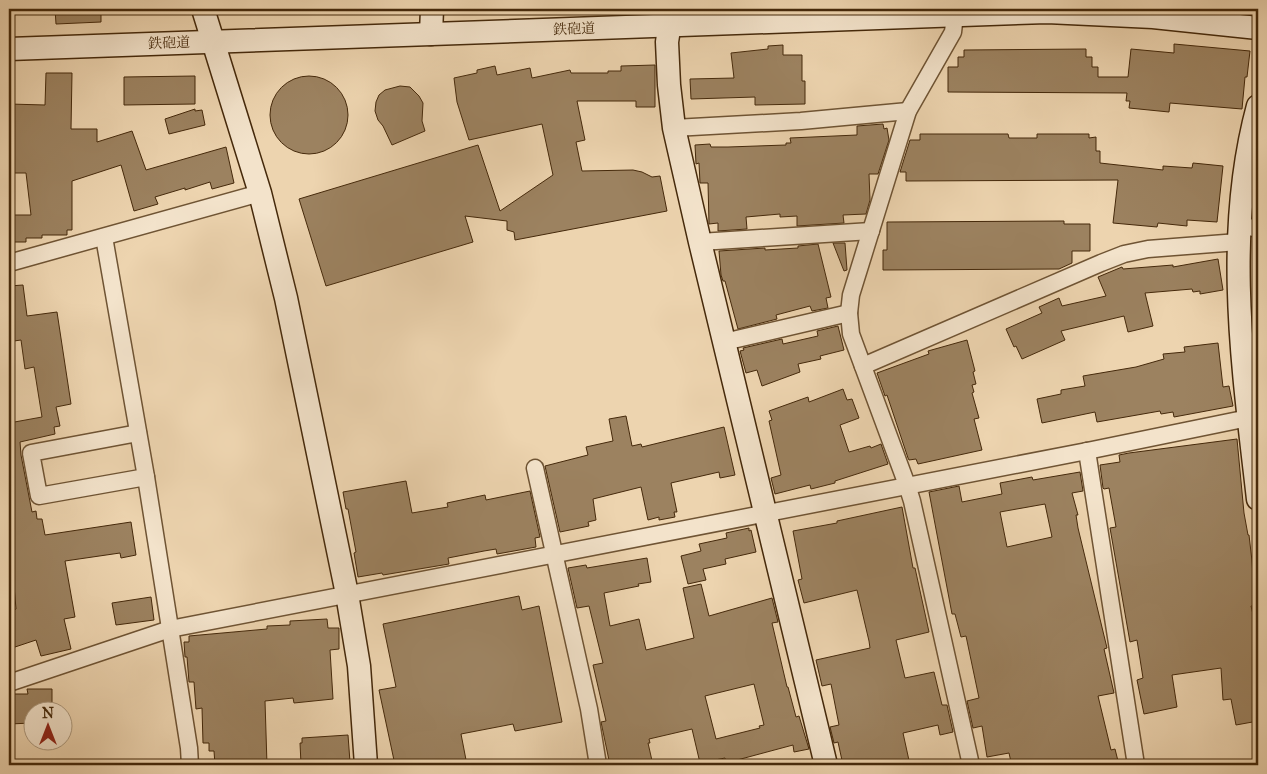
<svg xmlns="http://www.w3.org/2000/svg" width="1267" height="774" font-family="'IM FELL Great Primer','Noto Serif JP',serif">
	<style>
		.building { fill: #9c8260; stroke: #45290b; fill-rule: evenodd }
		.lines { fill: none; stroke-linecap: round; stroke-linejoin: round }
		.street-casing { stroke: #6f5434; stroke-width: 19 }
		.secondary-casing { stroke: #45290b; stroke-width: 25 }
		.street { stroke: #f3e3cb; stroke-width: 16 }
		.secondary { stroke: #f3e3cb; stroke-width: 22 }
		.labels { text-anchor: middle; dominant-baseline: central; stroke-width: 5; stroke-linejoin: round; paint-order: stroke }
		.street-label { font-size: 14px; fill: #45290b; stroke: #f3e3cb }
	</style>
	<rect width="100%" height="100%" fill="#edd4af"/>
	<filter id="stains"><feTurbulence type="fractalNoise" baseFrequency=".004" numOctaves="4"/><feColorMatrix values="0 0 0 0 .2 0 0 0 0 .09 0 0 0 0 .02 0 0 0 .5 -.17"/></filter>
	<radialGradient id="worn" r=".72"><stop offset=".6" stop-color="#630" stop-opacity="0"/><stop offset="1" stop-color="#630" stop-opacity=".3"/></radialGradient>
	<g class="building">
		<path d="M55 9H101V22L56 24Z"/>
		<path d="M1174 44 1250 51 1247 77H1245L1242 109 1170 103 1169 112 1129 108 1130 101H1126L1127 93 948 92V67H958V57H964V50L1086 49V57H1092V67H1098V77H1128L1131 49 1174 53Z"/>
		<path d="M783 45V55H802V81H805V104L755 105V97L691 99 690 79 734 78 731 53 768 49V46Z"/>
		<path d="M655 65V107H636V101H577L585 140 576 142 582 171 633 170 642 172 652 177 660 176 667 211 515 240 514 232 507 230V221L465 216 473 242 326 286 299 199 478 145 500 211 553 175 542 124 469 140 457 102 454 78 477 73V70L495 66 497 75 530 68 532 78 570 70 571 73H608V71H621V66Z"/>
		<path d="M46 73H72L71 129H97V142L132 131 146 170 226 147 234 183 212 189 210 182 185 190V188L155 197 158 204 134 211 121 165 72 181V230H67V235H42V238H26V242H12V239H9V215H31L26 173H9V104L45 105Z"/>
		<circle cx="309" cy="115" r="39"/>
		<path d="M195 76V104L124 105V77Z"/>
		<path d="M400 86 410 87 419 96 423 103 422 121 425 131 392 145 383 126 378 120 375 111 376 102 379 95 385 90Z"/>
		<path d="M195 109V111L202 110 205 125 169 134 165 119Z"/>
		<path d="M883 124 884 129 887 128 889 140 878 174H869L870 200 866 214 843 215 844 223 797 226V216L780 217V214L746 217 747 229 718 231V223L709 224 708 183H700L699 163 696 164 695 145 710 144 711 147H728L786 145V143H791L790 138 857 135V126Z"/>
		<path d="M920 134H1008L1009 138H1037V134H1089V138L1096 137V151H1100V163L1163 170V166L1192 168 1193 163 1223 166 1217 222 1187 220V226L1158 223 1157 227 1113 223 1118 180 906 181V172H900L910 140H920Z"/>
		<path d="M1064 221V224H1090V251H1072V263L1059 269 883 270V250H887V222Z"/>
		<path d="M833 243H845L847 270 844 271Z"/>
		<path d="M818 244 831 297 826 298 828 308 812 311 810 306 776 315 777 319 738 329 725 281H723L721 275 719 251 765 248V250L798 248V246Z"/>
		<path d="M1218 259 1223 290 1200 294V291L1193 292 1192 289 1145 293 1153 326 1128 332 1124 316 1061 331 1065 340 1022 359 1016 346 1014 347 1006 329 1042 313 1039 307 1059 298 1062 306 1106 296 1098 277 1122 267 1123 269 1173 265V267Z"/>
		<path d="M23 285 27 316 57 312 71 404 56 407 60 426 54 427 55 434 20 442 21 455 32 512 36 511 37 519H42L45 535 131 522 136 555 121 558 120 553 65 561 75 617 64 619 71 649 41 656 36 640 9 649V612L16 609 9 528V423L42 417 34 367 25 369 21 340 14 341 9 305V286Z"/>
		<path d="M838 326 844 350 820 356 821 359 798 364 800 372 762 386 757 370 746 373 740 351 744 350 743 348 782 339 783 344 818 336 817 331Z"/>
		<path d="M967 340 975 371 973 372 976 384 972 385 974 392 972 393 979 418 974 419 982 450 918 464 916 459 909 460 908 458 887 395 885 396 877 373 929 354 928 351Z"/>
		<path d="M1218 343 1223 387 1229 386 1233 406 1174 417 1173 412 1161 414 1160 411 1097 422 1095 412 1042 423 1037 399 1061 394V390L1085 386 1083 376 1136 367 1164 359 1163 354 1185 352 1184 347Z"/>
		<path d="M843 389 847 400 852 399 859 418 840 425 849 452 870 446 871 448 881 444 888 464 835 481V483L811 489 810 485 775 494 771 478 781 475 769 421 772 420 769 411 808 397 809 402Z"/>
		<path d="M626 416 632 446 641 444 642 447 724 427 735 475 720 478 719 472 671 483 677 512H674L675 517 659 520V517L648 520 641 487 593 499 596 520 588 522 589 526 560 532 545 466 588 455 586 447 613 441 609 419Z"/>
		<path d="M1237 439 1244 513 1248 535H1249L1252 561 1255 606H1251L1258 635V721L1236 725 1231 699 1223 700 1221 668 1172 675 1177 707 1144 714 1137 680 1143 678 1137 640 1130 642 1110 528 1116 527 1109 488 1104 489 1103 488 1100 465 1120 462 1119 455 1129 453Z"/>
		<path d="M1080 472 1083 491 1072 493 1078 515H1076L1078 528 1107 648 1104 649 1114 693 1098 696 1111 750 1115 749 1119 765H1016L1015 762H1011L1009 753 987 757 982 726 973 728 967 701 979 698 966 636 961 637 955 614H952L929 492 959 486 962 502 1002 494 1000 483 1032 477 1033 480ZM1045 504 1052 537 1007 547 1000 512Z"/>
		<path d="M406 481 412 513 448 507 447 503 485 495 486 500 530 491 540 537 535 538 536 547 497 554 496 549 484 551 448 558 449 564 383 575 382 573 358 577 354 553 356 552 348 509H346L343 492Z"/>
		<path d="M902 507 913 568H915L929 632 896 640 905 678 934 672 942 705H947L953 732 940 735 938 725 903 733 910 765H843L838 742 834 743 830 727 839 725 831 684 822 686 816 660 870 648 869 641 857 590 804 603 798 580 802 579 793 531 837 523V521Z"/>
		<path d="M749 528V531L751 530 756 552 725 559 726 564 703 569 706 580 688 584 681 556 701 551 699 544 727 538 726 533Z"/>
		<path d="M647 558 651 582 638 584 639 586 604 593 610 626 639 619 646 650 694 638 683 588 701 584 709 616 772 598 778 622 772 623 787 687H788L796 717 799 716 809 749 794 752 793 745 726 763 725 758 700 763 692 729 649 739 650 743H648L653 765H610L601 722 606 721 593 665 603 663 589 606 577 608 568 568 586 565 587 568ZM754 684 764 725 759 726 760 728 716 739 705 696Z"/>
		<path d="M519 596 522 610 539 606 562 722 515 731 513 724 461 734 467 765H395L379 690 396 687 383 624Z"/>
		<path d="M151 597 154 620 116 625 112 603Z"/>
		<path d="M327 619 328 628H339V649L330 650 333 699 294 703 293 698 265 701 267 765H215L214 751H209V743H203L202 708 196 709 194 682H189L187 657H185L184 642H189V636L267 629V626L290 625V621Z"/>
		<path d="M27 689H52V712H32V723L9 724V694H28Z"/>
		<path d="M348 735 350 762 301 764 300 743H302V738Z"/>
	</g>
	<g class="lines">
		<g class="street-casing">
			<g id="street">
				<path d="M955 15 953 32 908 111 851 295 849 313 851 334 907 485 912 501 971 765"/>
				<path d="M674 128 801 121 908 111"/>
				<path d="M1240 225 1258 229"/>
				<path d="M104 237 146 477 189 748 190 765"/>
				<path d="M700 242 871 231"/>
				<path d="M9 263 260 193"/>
				<path d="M724 342 849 313"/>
				<path d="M863 366 1101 263 1124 254 1148 249 1238 242"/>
				<path d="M138 433 31 453 39 496 146 477"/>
				<path d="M1087 451 1136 765"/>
				<path d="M535 468 589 709 598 765"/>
				<path d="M9 683 170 629 1087 451 1258 416"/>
			</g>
		</g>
		<g class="secondary-casing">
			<g id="secondary">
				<path d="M203 9 260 193 286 298 347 594 359 666 366 765"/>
				<path d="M672 9 667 42 669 85 674 128 700 242 826 765"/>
				<path d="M431 34 432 9"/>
				<path d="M9 49 1047 12 1153 17 1258 28"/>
				<path d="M1258 106C1223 235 1243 368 1258 499"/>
			</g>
		</g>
		<use href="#street" class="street"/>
		<use href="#secondary" class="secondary"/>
	</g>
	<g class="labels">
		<g class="street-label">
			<text transform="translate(574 29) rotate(-2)">鉄砲道</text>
			<text transform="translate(169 43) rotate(-2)">鉄砲道</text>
		</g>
	</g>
	<rect width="1267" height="774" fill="none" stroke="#edd4af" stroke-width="30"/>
	<rect x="10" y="10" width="1247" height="754" fill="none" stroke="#45290b" stroke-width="2.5"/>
	<rect x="15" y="15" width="1237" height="744" fill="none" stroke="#45290b"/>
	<g transform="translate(48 726)"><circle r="24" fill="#f3e3cb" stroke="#ad997e"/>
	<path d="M0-4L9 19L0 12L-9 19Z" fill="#8f2418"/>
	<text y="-8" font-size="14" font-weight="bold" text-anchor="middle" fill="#45290b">N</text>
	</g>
	<rect width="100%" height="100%" filter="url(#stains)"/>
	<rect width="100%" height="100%" fill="url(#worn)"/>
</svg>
